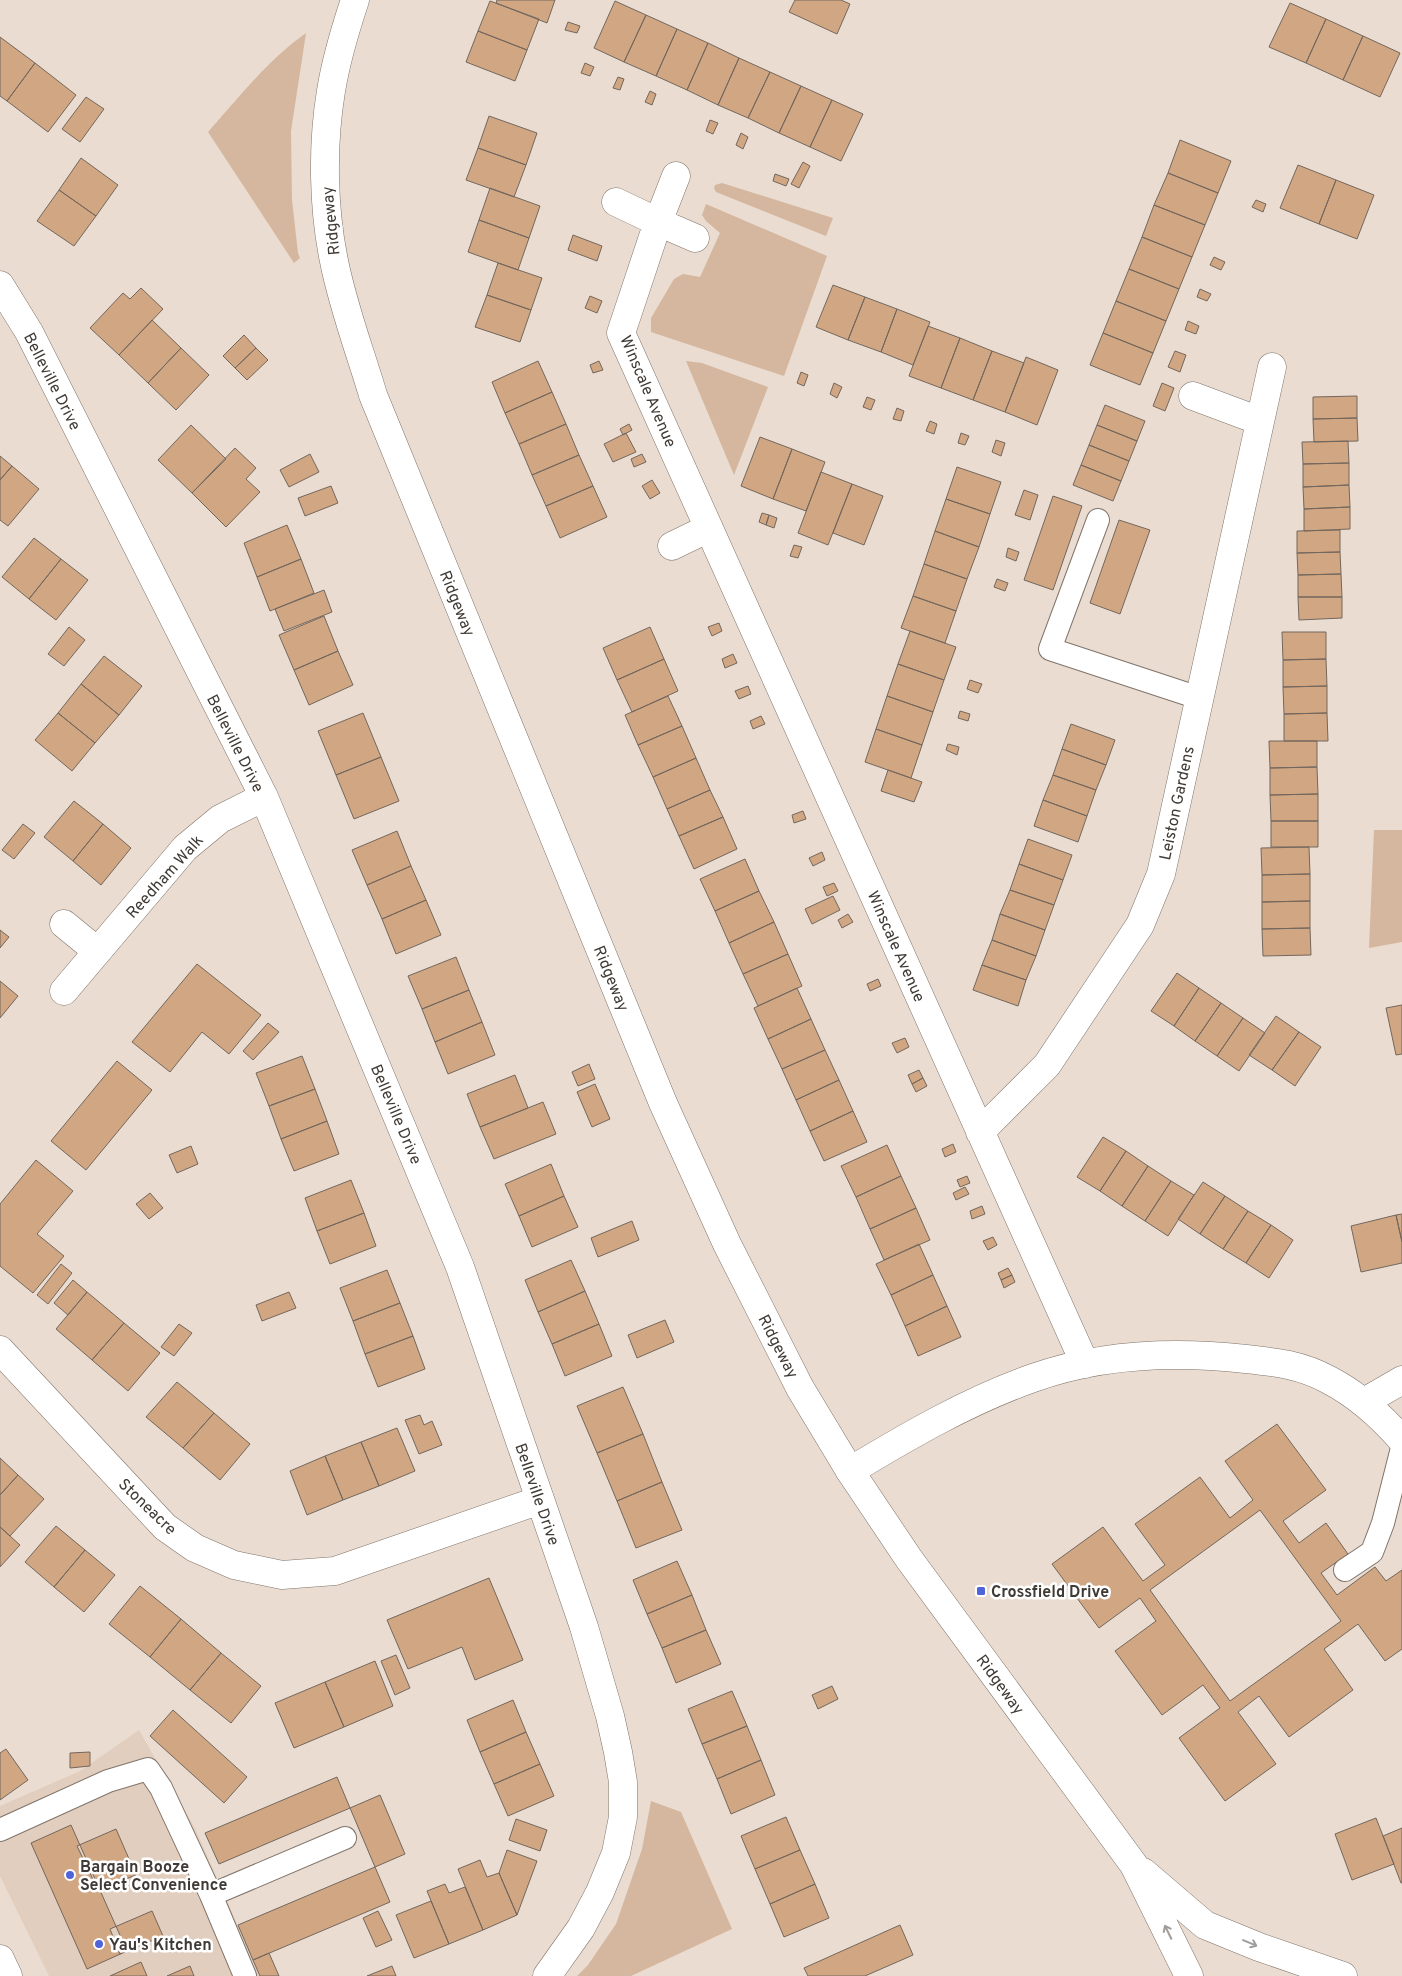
<svg xmlns="http://www.w3.org/2000/svg" width="1402" height="1976" viewBox="0 0 1402 1976" font-family="Overpass,sans-serif">
<style>
.built{fill:#e2cebe}
.green{fill:#d4b79e}
.building{fill:#d1a683;stroke:#73675d;fill-rule:evenodd}
.lines{fill:none;stroke-linecap:round;stroke-linejoin:round}
.service-casing{stroke:#80746a;stroke-width:24}
.minor-casing{stroke:#80746a;stroke-width:29}
.tertiary-casing{stroke:#80746a;stroke-width:29}
.service{stroke:#fff;stroke-width:22}
.minor{stroke:#fff;stroke-width:28}
.tertiary{stroke:#fff;stroke-width:28}
.oneway{stroke:#9f9c9a}
.poi-dot{fill:#4f64d9;stroke:#fff;stroke-width:2}
.labels{text-anchor:middle;stroke-width:5;stroke-linejoin:round;paint-order:stroke}
.street-label{font-size:16px;fill:#3f3a35;stroke:#fff}
.poi-label{font-size:16px;font-weight:bold;fill:#3f3a35;stroke:#fff;text-anchor:start}
</style>
<rect width="100%" height="100%" fill="#eadcd0"/>
<path class="built" d="M139 1730 195 1828 260 1976H49L0 1876V1806L80 1771Z"/>
<path class="green" d="M306 33 291 131 292 200 298 253 300 258 294 263 208 132C238 98 268 60 306 33Z
M722 183 833 218 826 236 716 192 714 188 715 185Z
M706 204 827 256 784 376 651 332V318L674 279 683 274 700 277 720 233 706 221 702 215Z
M686 361 702 363 768 387 734 475Z
M1374 830H1402V942L1369 948Z
M651 1801 681 1812 732 1929 631 1976H577L588 1965 616 1924 642 1849Z"/>
<path class="building" d="M497 0H555L547 23 496 3Z
M795 0H841L850 4 837 34 789 12Z
M490 1 539 19 527 50 478 31Z
M615 1 646 15 624 62 594 48Z
M1290 3 1326 19 1306 63 1269 47Z
M646 15 677 29 656 76 624 62Z
M1326 19 1363 36 1343 80 1306 63Z
M568 22 580 26 577 33 565 30Z
M677 29 708 43 687 90 656 76Z
M478 31 527 50 515 81 466 62Z
M1363 36 1400 53 1380 97 1343 80Z
M0 37 35 63 7 101 0 96Z
M708 43 739 58 718 105 687 90Z
M739 58 770 72 748 118 718 105Z
M35 63 76 95 48 132 7 101Z
M585 63 594 67 590 76 581 73Z
M770 72 801 86 779 133 748 118Z
M618 77 624 79 620 90 613 88Z
M801 86 832 100 810 147 779 133Z
M650 91 656 94 652 105 645 102Z
M86 97 104 109 80 142 62 129Z
M832 100 863 114 841 161 810 147Z
M489 116 537 133 526 165 478 148Z
M710 120 718 123 713 134 706 131Z
M741 133 748 137 743 149 736 145Z
M1180 140 1231 161 1218 193 1168 173Z
M478 148 526 165 514 197 466 180Z
M81 158 118 185 96 216 59 190Z
M803 162 810 166 799 188 791 184Z
M1298 165 1336 180 1319 224 1280 208Z
M1168 173 1218 193 1205 225 1154 205Z
M775 174 789 179 786 186 773 181Z
M1336 180 1374 195 1357 239 1319 224Z
M490 188 540 206 529 238 479 220Z
M59 190 96 216 74 246 37 221Z
M1256 200 1266 204 1263 212 1252 207Z
M1154 205 1205 225 1192 257 1142 237Z
M479 220 529 238 518 270 468 252Z
M573 235 602 246 597 261 568 250Z
M1142 237 1192 257 1179 289 1129 269Z
M1214 257 1225 262 1221 270 1210 265Z
M498 263 542 278 531 310 487 295Z
M1129 269 1179 289 1166 321 1116 301Z
M833 285 865 297 848 340 816 327Z
M141 288 163 309 119 355 90 328 123 293 130 299Z
M1200 289 1211 294 1207 301 1197 297Z
M487 295 531 310 520 342 475 327Z
M590 296 602 301 597 313 585 308Z
M865 297 897 309 881 352 848 340Z
M1116 301 1166 321 1153 353 1103 333Z
M897 309 930 322 913 365 881 352Z
M152 320 181 348 148 383 119 355Z
M1188 321 1199 326 1196 334 1185 330Z
M928 326 960 338 941 388 909 376Z
M1103 333 1153 353 1140 385 1090 365Z
M244 335 256 348 235 368 223 356Z
M960 338 992 351 973 400 941 388Z
M181 348 209 375 176 410 148 383Z
M256 348 268 360 247 380 235 368Z
M992 351 1024 363 1005 412 973 400Z
M1175 351 1186 355 1180 372 1168 367Z
M1026 357 1058 370 1037 425 1005 412Z
M538 361 552 392 505 413 492 382Z
M599 361 603 370 593 373 590 365Z
M801 372 808 375 804 386 797 383Z
M834 383 842 387 837 398 830 394Z
M1162 383 1174 388 1165 411 1153 406Z
M552 392 566 424 519 444 505 413Z
M1357 396V418L1313 419V397Z
M867 397 875 400 871 410 863 407Z
M1105 405 1145 421 1137 441 1097 425Z
M897 408 904 411 901 421 893 419Z
M1357 418 1358 441 1314 442 1313 419Z
M930 421 937 424 934 434 926 431Z
M566 424 579 455 532 475 519 444Z
M629 424 632 430 623 435 620 429Z
M191 425 226 459 192 493 158 460Z
M1097 425 1137 441 1129 461 1089 445Z
M626 433 636 452 613 462 604 444Z
M961 433 969 436 965 445 958 443Z
M760 437 792 449 773 499 741 486Z
M996 440 1005 443 1001 456 992 452Z
M1348 441 1349 463 1303 464 1302 442Z
M1089 445 1129 461 1121 481 1081 465Z
M235 448 256 468 246 479 260 492 226 527 192 493Z
M792 449 825 462 806 511 773 499Z
M310 454 319 472 289 487 280 470Z
M642 454 646 462 634 467 631 459Z
M579 455 593 486 546 506 532 475Z
M0 456 12 466 0 480Z
M1349 463V485L1303 487V464Z
M1081 465 1121 481 1113 501 1073 485Z
M12 466 39 489 8 526 0 520V480Z
M957 467 1001 482 990 514 946 499Z
M821 472 852 484 828 545 798 533Z
M652 480 660 493 650 499 642 486Z
M852 484 883 496 864 545 833 533Z
M1349 485 1350 507 1304 509 1303 487Z
M331 486 338 503 305 516 298 498Z
M593 486 607 517 560 538 546 506Z
M1024 490 1038 495 1030 520 1015 515Z
M1053 496 1082 506 1053 590 1024 580Z
M946 499 990 514 979 547 935 531Z
M1350 507V529L1304 531V509Z
M762 513 769 515 766 525 759 522Z
M769 515 777 518 774 528 766 525Z
M1119 520 1150 530 1120 614 1090 603Z
M287 525 301 559 257 577 244 543Z
M1340 530V552L1297 553V531Z
M935 531 979 547 967 579 924 564Z
M34 538 61 559 29 599 2 577Z
M794 545 802 547 798 558 790 556Z
M1008 548 1019 552 1016 561 1006 557Z
M1340 552 1341 574 1298 575 1297 553Z
M61 559 88 580 56 620 29 599Z
M301 559 314 593 270 611 257 577Z
M924 564 967 579 956 611 913 596Z
M1341 574 1342 597H1298V575Z
M997 579 1008 583 1005 591 994 587Z
M324 590 332 612 284 631 275 609Z
M913 596 956 611 945 643 901 628Z
M1298 597H1342V618L1299 620Z
M324 616 338 651 294 670 279 635Z
M719 623 722 631 712 636 708 627Z
M69 627 85 640 64 666 48 654Z
M650 627 664 659 617 680 603 648Z
M910 631 956 647 944 680 898 664Z
M1282 632H1326V659L1283 660Z
M338 651 353 685 309 705 294 670Z
M733 654 737 663 725 668 722 659Z
M104 656 142 686 119 715 81 684Z
M664 659 678 691 632 712 617 680Z
M1326 659 1327 686 1283 687V660Z
M898 664 944 680 933 712 887 696Z
M970 680 982 684 978 693 967 689Z
M81 684 119 715 95 743 58 713Z
M748 686 751 694 739 699 735 691Z
M1327 686V713L1284 714 1283 687Z
M668 696 682 726 638 745 625 715Z
M887 696 933 712 922 745 876 729Z
M960 711 970 714 968 721 958 718Z
M58 713 95 743 72 771 35 740Z
M363 713 381 757 336 775 318 731Z
M1327 713 1328 741H1284V714Z
M761 716 765 724 753 729 750 721Z
M1071 724 1115 740 1106 765 1062 749Z
M682 726 696 758 653 777 638 745Z
M876 729 922 745 911 778 865 762Z
M1269 741H1317V767L1270 768Z
M948 744 959 747 957 755 946 750Z
M1062 749 1106 765 1096 790 1053 775Z
M381 757 399 801 354 819 336 775Z
M696 758 710 790 667 809 653 777Z
M1317 767 1318 794 1270 795V768Z
M888 770 922 782 914 802 881 791Z
M1053 775 1096 790 1087 816 1043 800Z
M710 790 723 817 679 836 667 809Z
M1318 794V821H1271L1270 795Z
M1043 800 1087 816 1078 842 1034 826Z
M74 801 103 824 73 861 44 837Z
M803 811 806 819 794 823 792 815Z
M723 817 737 849 694 869 679 836Z
M1271 821H1318V847H1271Z
M23 824 35 833 14 859 2 850Z
M103 824 131 848 101 885 73 861Z
M397 831 411 866 367 885 352 850Z
M1028 839 1072 855 1063 880 1019 864Z
M1309 847 1310 874 1262 875 1261 848Z
M822 852 825 860 813 866 809 858Z
M745 859 759 891 715 911 700 879Z
M1019 864 1063 880 1054 905 1010 890Z
M411 866 426 900 382 919 367 885Z
M1310 874V901L1262 902V875Z
M834 883 838 891 827 896 823 887Z
M1010 890 1054 905 1045 930 1000 914Z
M759 891 774 922 729 943 715 911Z
M833 896 840 910 812 924 805 909Z
M426 900 441 935 396 954 382 919Z
M1310 901V928L1262 929V902Z
M848 914 853 922 842 928 838 920Z
M1000 914 1045 930 1036 956 992 940Z
M774 922 788 954 743 974 729 943Z
M1310 928 1311 955 1263 956 1262 929Z
M0 930 9 937 0 948Z
M992 940 1036 956 1026 980 982 965Z
M788 954 802 986 758 1006 743 974Z
M456 957 469 990 422 1009 408 976Z
M197 964 261 1015 229 1054 202 1032 170 1072 132 1042Z
M982 965 1026 980 1018 1006 973 990Z
M1177 973 1199 988 1174 1026 1151 1011Z
M878 979 881 986 870 991 867 984Z
M0 981 18 996 0 1018Z
M797 988 811 1019 768 1039 754 1008Z
M1199 988 1221 1003 1195 1041 1174 1026Z
M469 990 482 1022 435 1042 422 1009Z
M1221 1003 1243 1018 1217 1056 1195 1041Z
M1402 1005V1054L1396 1055 1386 1008Z
M1276 1016 1299 1032 1272 1070 1249 1055Z
M1243 1018 1265 1033 1239 1071 1217 1056Z
M811 1019 825 1050 782 1069 768 1039Z
M482 1022 495 1055 448 1074 435 1042Z
M268 1023 279 1032 253 1060 243 1051Z
M1299 1032 1321 1047 1295 1086 1272 1070Z
M905 1038 909 1047 897 1053 892 1043Z
M825 1050 839 1080 796 1100 782 1069Z
M302 1056 315 1089 269 1106 256 1073Z
M117 1061 152 1090 86 1170 51 1141Z
M589 1064 595 1079 578 1086 572 1072Z
M919 1070 923 1078 912 1084 908 1075Z
M515 1075 528 1108 480 1127 467 1094Z
M923 1078 927 1086 916 1092 912 1084Z
M839 1080 853 1111 810 1131 796 1100Z
M595 1084 610 1119 592 1127 577 1092Z
M315 1089 327 1121 281 1139 269 1106Z
M543 1102 556 1134 494 1159 480 1127Z
M853 1111 867 1142 824 1161 810 1131Z
M327 1121 339 1154 294 1171 281 1139Z
M1103 1137 1126 1151 1100 1191 1077 1177Z
M953 1144 956 1152 945 1157 942 1149Z
M887 1145 901 1176 856 1197 841 1166Z
M191 1146 198 1164 177 1173 169 1155Z
M1126 1151 1148 1166 1122 1206 1100 1191Z
M36 1160 73 1191 37 1234 64 1256 33 1293 0 1266V1204Z
M551 1164 564 1196 519 1216 505 1184Z
M1148 1166 1171 1181 1145 1221 1122 1206Z
M901 1176 916 1208 870 1229 856 1197Z
M967 1176 970 1183 960 1187 957 1180Z
M351 1180 364 1213 317 1231 305 1198Z
M1171 1181 1194 1195 1168 1236 1145 1221Z
M1203 1182 1225 1196 1200 1234 1178 1219Z
M965 1187 969 1194 956 1200 953 1193Z
M150 1193 163 1208 149 1219 136 1204Z
M564 1196 578 1227 532 1247 519 1216Z
M1225 1196 1248 1211 1223 1249 1200 1234Z
M982 1206 985 1214 972 1219 970 1211Z
M916 1208 930 1240 884 1260 870 1229Z
M1248 1211 1271 1225 1246 1263 1223 1249Z
M364 1213 376 1246 330 1264 317 1231Z
M1402 1214V1242L1396 1215Z
M1396 1215 1402 1242V1263L1361 1272 1351 1226Z
M632 1221 639 1240 598 1257 591 1238Z
M1271 1225 1293 1240 1269 1278 1246 1263Z
M993 1237 997 1245 988 1250 983 1241Z
M919 1244 933 1275 891 1295 876 1264Z
M571 1260 585 1291 538 1312 525 1280Z
M61 1264 72 1273 48 1304 37 1295Z
M1008 1268 1012 1275 1001 1280 998 1273Z
M387 1270 400 1303 353 1321 340 1288Z
M933 1275 947 1306 905 1326 891 1295Z
M1012 1275 1015 1282 1004 1288 1001 1280Z
M73 1280 87 1292 68 1315 54 1303Z
M585 1291 599 1324 552 1344 538 1312Z
M87 1292 124 1323 92 1360 56 1329Z
M289 1292 296 1308 262 1321 256 1305Z
M400 1303 413 1336 365 1354 353 1321Z
M947 1306 961 1337 918 1356 905 1326Z
M665 1320 674 1342 637 1358 628 1335Z
M124 1323 160 1353 128 1391 92 1360Z
M179 1324 192 1333 174 1356 161 1347Z
M599 1324 612 1356 565 1376 552 1344Z
M413 1336 425 1369 378 1387 365 1354Z
M177 1382 214 1413 183 1448 146 1417Z
M623 1387 643 1434 597 1453 577 1406Z
M214 1413 250 1444 220 1480 183 1448Z
M420 1415 424 1425 432 1421 442 1445 419 1454 405 1420Z
M1277 1424 1326 1490 1283 1521 1299 1543 1326 1523 1348 1554 1321 1573 1337 1595 1375 1567 1386 1581 1402 1570V1649L1385 1661 1358 1624 1324 1649 1353 1690 1289 1737 1259 1696 1238 1712 1276 1764 1225 1801 1179 1738 1220 1708 1203 1685 1162 1715 1115 1651 1156 1621 1140 1598 1099 1628 1052 1564 1103 1527 1143 1581 1165 1565 1135 1524 1200 1477 1230 1518 1253 1500 1225 1461ZM1260 1510 1341 1621 1230 1701 1150 1590Z
M397 1428 415 1471 379 1486 361 1442Z
M643 1434 662 1482 617 1501 597 1453Z
M361 1442 379 1486 343 1500 325 1456Z
M325 1456 343 1500 307 1515 290 1471Z
M0 1458 18 1475 0 1495Z
M18 1475 44 1499 10 1536 0 1527V1495Z
M662 1482 682 1530 636 1548 617 1501Z
M56 1526 85 1550 54 1587 25 1562Z
M0 1527 20 1545 0 1567Z
M85 1550 115 1575 84 1612 54 1587Z
M677 1561 692 1595 647 1614 633 1580Z
M489 1578 523 1660 475 1680 462 1647 408 1669 387 1620Z
M140 1586 181 1619 150 1657 109 1624Z
M692 1595 706 1630 662 1648 647 1614Z
M181 1619 221 1653 190 1690 150 1657Z
M706 1630 721 1664 676 1683 662 1648Z
M221 1653 261 1686 231 1723 190 1690Z
M396 1655 410 1688 395 1695 381 1661Z
M375 1661 393 1706 344 1727 325 1682Z
M325 1682 344 1727 294 1748 275 1703Z
M832 1686 838 1699 818 1709 812 1695Z
M732 1691 747 1726 702 1744 688 1709Z
M513 1700 526 1732 480 1752 467 1720Z
M173 1710 247 1777 224 1803 150 1736Z
M747 1726 761 1760 717 1779 702 1744Z
M526 1732 540 1764 494 1784 480 1752Z
M6 1749 28 1780 0 1800V1753Z
M90 1752V1766L70 1768V1753Z
M761 1760 775 1795 731 1814 717 1779Z
M540 1764 554 1796 508 1816 494 1784Z
M337 1777 350 1808 219 1864 205 1833Z
M380 1795 405 1854 375 1867 350 1808Z
M786 1817 800 1850 755 1869 741 1836Z
M1376 1818 1394 1864 1352 1880 1335 1834Z
M516 1819 547 1830 540 1851 509 1840Z
M71 1825 127 1951 87 1969 31 1843Z
M1402 1828V1883H1401L1383 1836Z
M116 1829 136 1875 98 1890 77 1846Z
M507 1850 537 1861 517 1915 499 1873Z
M800 1850 815 1884 770 1904 755 1869Z
M480 1860 487 1877 499 1873 517 1915 483 1930 458 1869Z
M375 1867 390 1902 253 1960 238 1925Z
M445 1884 449 1893 465 1887 483 1930 449 1944 427 1891Z
M815 1884 829 1918 784 1937 770 1904Z
M431 1901 449 1944 414 1958 396 1915Z
M152 1911 163 1936 120 1954 110 1929Z
M378 1911 392 1940 376 1947 363 1918Z
M900 1925 913 1955 865 1976H808L804 1968Z
M269 1953 279 1976H260L253 1960Z
M141 1962 147 1976H110Z
M190 1966 194 1976H167Z
M392 1966 396 1976H367Z"/>
<g class="lines">
<g class="service-casing">
<path id="service" d="M1098 520 1050 649 1199 698
M1345 1570 1372 1552 1383 1523 1402 1448
M0 1830 108 1781 148 1769 161 1788 211 1895 245 1976
M211 1895 345 1838"/>
</g>
<g class="minor-casing">
<path id="minor" d="M676 176 658 222 621 333 1085 1364
M616 202 658 222 695 238
M0 285 29 332 264 797 460 1267 584 1627 610 1716 618 1752 623 1782V1817L616 1853 600 1892 581 1928 547 1976
M1193 396 1260 421
M672 546 709 528
M64 924 97 951
M64 991 185 848 220 819 264 797
M980 1132 1047 1065 1140 925 1161 874 1272 367
M0 1350 165 1527 195 1548 234 1565 282 1575 335 1571 540 1500
M1364 1402 1402 1380
M850 1471C908 1436 968 1401 1033 1378 1100 1354 1175 1351 1246 1359 1276 1362 1302 1365 1329 1380 1358 1395 1381 1416 1402 1440"/>
</g>
<g class="tertiary-casing">
<path id="tertiary" d="M355 0C345 30 336 60 331 91 322 145 323 208 334 261 343 307 360 351 373 395L663 1103 727 1244 800 1388 850 1471 909 1559 1134 1865 1189 1976
M1143 1872 1205 1925 1259 1947 1343 1976
M0 1959 8 1976"/>
</g>
<use href="#service" class="service"/>
<use href="#minor" class="minor"/>
<use href="#tertiary" class="tertiary"/>
</g>
<defs><path id="oneway-shaft" d="M-6 0H5M1.5-3L5.5 0L1.5 3" fill="none" stroke-width="1.6" stroke-linecap="round" stroke-linejoin="round" transform="scale(1.25)"/></defs>
<g class="oneway">
<use href="#oneway-shaft" transform="translate(1168 1932) rotate(-116)"/>
<use href="#oneway-shaft" transform="translate(1250 1943) rotate(23)"/>
</g>
<g class="poi-dot">
<rect x="976" y="1586" width="10" height="10" rx="2.5"/>
<circle cx="70" cy="1875" r="5"/>
<circle cx="99" cy="1944" r="5"/>
</g>
<g class="labels">
<g class="street-label">
<text transform="translate(330 221) rotate(-96)" y="6">Ridgeway</text>
<text transform="translate(53 381) rotate(63)" y="6">Belleville Drive</text>
<text transform="translate(649 391) rotate(67)" y="6">Winscale Avenue</text>
<text transform="translate(458 603) rotate(68)" y="6">Ridgeway</text>
<text transform="translate(236 743) rotate(63)" y="6">Belleville Drive</text>
<text transform="translate(1176 803) rotate(-78)" y="6">Leiston Gardens</text>
<text transform="translate(164 876) rotate(-48)" y="6">Reedham Walk</text>
<text transform="translate(897 946) rotate(66)" y="6">Winscale Avenue</text>
<text transform="translate(612 978) rotate(68)" y="6">Ridgeway</text>
<text transform="translate(397 1114) rotate(67)" y="6">Belleville Drive</text>
<text transform="translate(779 1346) rotate(63)" y="6">Ridgeway</text>
<text transform="translate(538 1494) rotate(71)" y="6">Belleville Drive</text>
<text transform="translate(148 1506) rotate(44)" y="6">Stoneacre</text>
<text transform="translate(1001 1684) rotate(54)" y="6">Ridgeway</text>
</g>
<g class="poi-label">
<text x="991" y="1597">Crossfield Drive</text>
<text x="80" y="1872">Bargain Booze<tspan x="80" dy="18">Select Convenience</tspan></text>
<text x="109" y="1950">Yau's Kitchen</text>
</g>
</g>
</svg>
